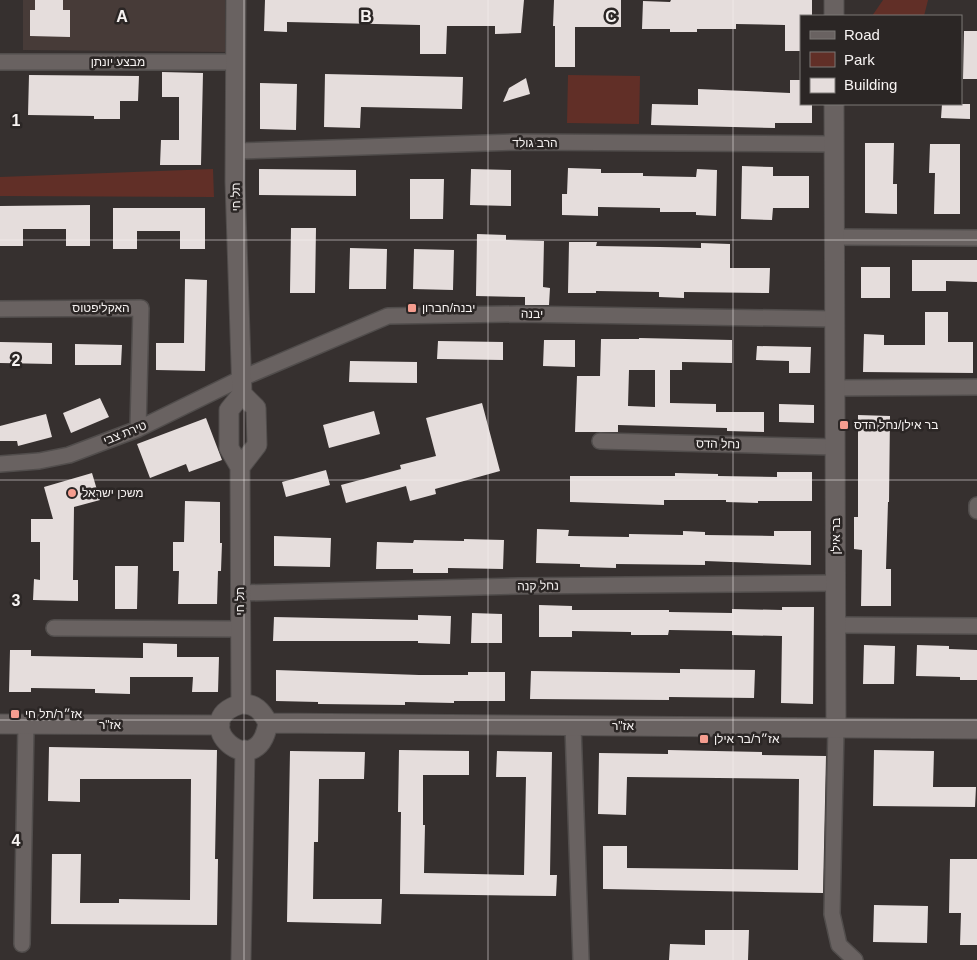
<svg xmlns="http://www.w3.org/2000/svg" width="977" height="960" viewBox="0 0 977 960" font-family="Arial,Heebo,sans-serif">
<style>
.built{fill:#473b38}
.green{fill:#612f27}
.building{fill:#e5dddc;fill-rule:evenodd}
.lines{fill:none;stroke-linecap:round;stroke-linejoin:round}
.minor-casing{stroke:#514d4c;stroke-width:18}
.tertiary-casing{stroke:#514d4c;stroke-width:21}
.minor{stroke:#696261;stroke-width:15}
.tertiary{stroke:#696261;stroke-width:19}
.grid{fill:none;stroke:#f7f3f2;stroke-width:1;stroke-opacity:0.55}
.poi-dot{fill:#f59d8f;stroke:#2b2625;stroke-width:2}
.labels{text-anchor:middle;stroke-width:5;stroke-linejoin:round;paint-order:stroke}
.street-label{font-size:12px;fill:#f7f3f2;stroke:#2b2625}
.poi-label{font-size:12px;fill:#f7f3f2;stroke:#2b2625;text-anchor:start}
.grid-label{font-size:16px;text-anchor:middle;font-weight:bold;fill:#f7f3f2;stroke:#2b2625;stroke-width:5;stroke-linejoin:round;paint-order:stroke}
</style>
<rect width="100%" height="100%" fill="#36302f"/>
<path class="built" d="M23 0H225V52L23 50Z"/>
<path class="green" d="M883 0H928L924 16H872Z
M568 75 640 76 639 124 567 123Z
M213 169 214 197 0 196V177Z"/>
<path class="building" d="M35 0H63V10H70V37L30 36V10H35Z
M265 0H524L521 33 495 34V26H447L446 54H420V25L287 22V32L264 31Z
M554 0H621V27H575V67H555V26H553Z
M671 0H812V16H801V51H785V25L736 24V29H697V32H670V29H642L643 1 670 2Z
M964 31H977V79H963Z
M162 72 203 73 201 165H160L161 140H179V97H162Z
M325 74 463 77 462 109 361 107 360 128 324 127Z
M29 75 139 76 138 101H120V119H94V116L28 115Z
M526 78 530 94 503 102 509 88Z
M790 80H801V104H812V123H775V128L651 125 652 104 698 105V89L790 93Z
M260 83 297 84 296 130 260 129Z
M942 104H970V119L941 118Z
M865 143H894L893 184H897V214L865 213Z
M930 144H960V214H934L935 173H929Z
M742 166 773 167V176H809V208H773L772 220 741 219Z
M568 168 601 169V173H643V176L696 177 697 169 717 170 716 216 696 215V212H660V208L598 207V216L562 215V194H567Z
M259 169 356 170V196L259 195Z
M471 169 511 170V206L470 205Z
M410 179H444L443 219H410Z
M90 205V246H66V229H23V246H0V206Z
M113 208H205V249H180V231H137V249H113Z
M291 228H316L315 293H290Z
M477 234 506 235V240L544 241 543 287 550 288 549 305H525V297L476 296Z
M569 242H597L596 246 660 247 701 248V243L730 244V268H770L769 293 684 292V298L659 297V292L596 291V293H568Z
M350 248 387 249 386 289H349Z
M414 249 454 250 453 290 413 289Z
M912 260H977V282L946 281V291H912Z
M861 267H890V298H861Z
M185 279 207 280 205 371 156 370V343H184Z
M925 312H948V342H973V373L863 372 864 334 884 335V345H925Z
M639 338 732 340V363L682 362V370H670V403L716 404V412H764V432L727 431V428L618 425V432H575L577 376H600L601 339H639ZM629 370H655V407L628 406Z
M544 340H575V367L543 366Z
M438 341 503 342V360L437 359Z
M0 342 52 343V364L0 363Z
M75 344 122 345 121 365H75Z
M757 346 811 347 810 373H789V361L756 360Z
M350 361 417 362V383L349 382Z
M100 398 109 417 71 433 63 413Z
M482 403 500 471 435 489 436 494 410 501 406 486 346 503 341 485 401 469 400 465 436 456 426 418Z
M779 404 814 405V423L779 422Z
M374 411 380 434 329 448 323 425Z
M46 414 52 437 18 446 17 441H0V426Z
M858 415 890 416 889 502H888L886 569H891V606H861L862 550 854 549V517H858Z
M206 418 222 460 189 472 186 464 150 478 137 444Z
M326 470 330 485 286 497 282 482Z
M777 472H812V501H758V503L726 502V500H664V505L570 502V476H675V473L718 474V476L777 477Z
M92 473 100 500 74 507 73 580H78V601L33 600 34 579 40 580V542H31V519H53L44 487Z
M185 501 220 502V543H222L221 571H218L217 604H178L179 571H173V542H184Z
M537 529 569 530 568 536 629 537V534L683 535V531L705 532V535L774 536V531H811V565L705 561V565L616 564V568L580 567V564L536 563Z
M274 536 331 538 330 567 274 566Z
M464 539 504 540 503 569 448 568V573H413V569H376L377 542 413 543 414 540 464 541Z
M115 566H138L137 609H115Z
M539 605 572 606V610H669V612L732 613V609L782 610V607H814L813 704 781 703 782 636 732 635V631L669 630 668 635H631V632L572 631V637H539Z
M472 613 502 614V643H471Z
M418 615 451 616 450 644 418 643V641H273L274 617 418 620Z
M143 643 177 644V657H219L218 692H192L193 677H130V694L95 693V689L31 688V692H9L10 650H31V656L143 658Z
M864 645 895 646 894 684H863Z
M917 645 949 646V649L977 650V680H960V677L916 676Z
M680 669 755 670 754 698 669 697V700L530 699 531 671 680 673Z
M276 670 419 675H468V672H505V701H454V703L405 702V705L318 704V702L276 701Z
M49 747 217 750 215 859H218L217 925 51 924 52 854H81L80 903H119V899L190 900 191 779H80V802L48 801Z
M399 750 469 751V775H423V825H425L424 873 524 875 526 777H496L497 751 552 752 550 875H557L556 896 400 894 401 812H398Z
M668 750 762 752V755L826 756 823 893 603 889V846H627V868L798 870 799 779 627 777 626 815 598 814 599 753 668 754Z
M874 750 934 751 933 787H976L975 807 873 806Z
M290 751 365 752 364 779H319L318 842H314L313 899H382L381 924 287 922Z
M950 859H977V945H960L961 913H949Z
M874 905 928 906 927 943 873 942Z
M705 930H749L748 960H669L670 944 705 945Z"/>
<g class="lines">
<g class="minor-casing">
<path id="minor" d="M0 62H237
M237 151 516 142 834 144
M835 237 977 238
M0 309 141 308 138 429
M836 388 977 387
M600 441 835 447
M0 464 39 461 69 455 138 429 242 378 388 316 517 314 835 319
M977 505V511
M240 593 519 586 836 583
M836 625 977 626
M54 628 240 629
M573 726 581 960
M836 728 832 914 839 945 855 960
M22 944 26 724"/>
</g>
<g class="tertiary-casing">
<path id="tertiary" d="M236 0 235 182 242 394 229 410V448L240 467 241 704
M834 0V16
M834 104 836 728
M240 467 257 445 256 408 242 394
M241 704C255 703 262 711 268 723 257 788 184 720 241 704Z
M268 723 977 729
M0 724 220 725
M241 960 245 750"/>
</g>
<use href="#minor" class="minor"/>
<use href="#tertiary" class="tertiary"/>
</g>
<path class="grid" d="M244 0V960M488 0V960M733 0V960M0 240H977M0 480H977M0 720H977"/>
<g class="poi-dot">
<rect x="407" y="303" width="10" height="10" rx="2.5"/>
<rect x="839" y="420" width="10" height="10" rx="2.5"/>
<circle cx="72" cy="493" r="5"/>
<rect x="10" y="709" width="10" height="10" rx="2.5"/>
<rect x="699" y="734" width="10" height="10" rx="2.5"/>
</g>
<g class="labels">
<g class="street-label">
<text x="118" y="66">מבצע יונתן</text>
<text x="535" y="147">הרב גולד</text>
<text transform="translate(236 197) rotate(-91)" y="4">תל חי</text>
<text x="101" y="312">האקליפטוס</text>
<text transform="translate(532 314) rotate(1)" y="4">יבנה</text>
<text transform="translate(125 433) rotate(-22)" y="4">טירת צבי</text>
<text transform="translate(718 444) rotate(1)" y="4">נחל הדס</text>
<text transform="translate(836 536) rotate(-90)" y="4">בר אילן</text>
<text transform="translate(538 586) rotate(-1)" y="4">נחל קנה</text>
<text transform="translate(240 601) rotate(-90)" y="4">תל חי</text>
<text x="110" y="729">אז"ר</text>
<text x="623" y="730">אז"ר</text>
</g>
<g class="poi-label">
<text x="422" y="312">יבנה/חברון</text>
<text x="854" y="429">בר אילן/נחל הדס</text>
<text x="82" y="497">משכן ישראל</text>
<text x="25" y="718">אז״ר/תל חי</text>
<text x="714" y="743">אז״ר/בר אילן</text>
</g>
</g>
<g class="grid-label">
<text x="122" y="22">A</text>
<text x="366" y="22">B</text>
<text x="611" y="22">C</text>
<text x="16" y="126">1</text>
<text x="16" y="366">2</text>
<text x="16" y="606">3</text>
<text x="16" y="846">4</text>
</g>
<rect x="800" y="15" width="162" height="90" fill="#2b2625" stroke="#7d7877"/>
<rect x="810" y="31" width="25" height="8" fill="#696261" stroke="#7d7877"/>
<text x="844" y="40" font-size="15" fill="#f7f3f2">Road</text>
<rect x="810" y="52" width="25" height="15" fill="#612f27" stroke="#7d7877"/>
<text x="844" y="65" font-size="15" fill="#f7f3f2">Park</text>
<rect x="810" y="78" width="25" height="15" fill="#e5dddc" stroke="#7d7877"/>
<text x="844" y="90" font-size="15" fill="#f7f3f2">Building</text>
</svg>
